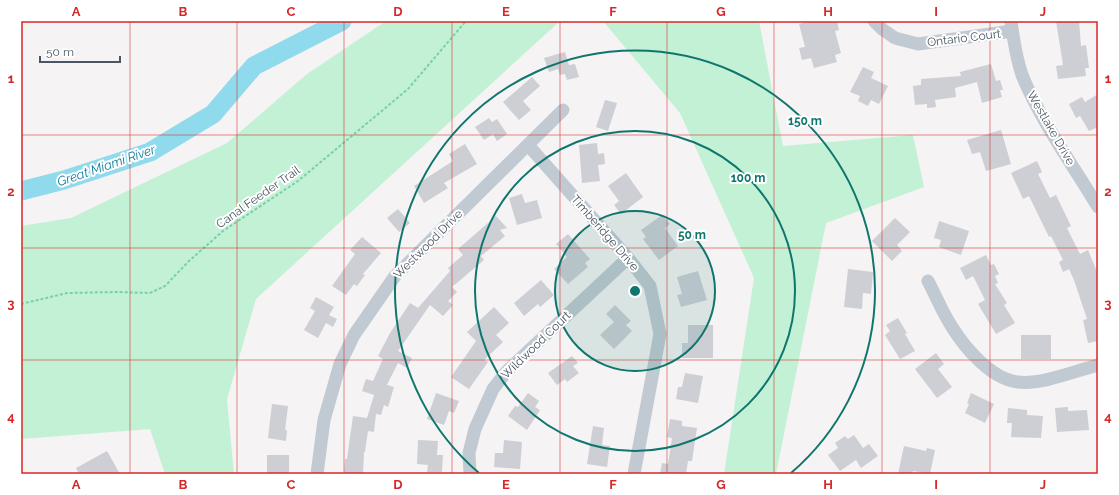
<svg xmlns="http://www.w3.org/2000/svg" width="1119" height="495" viewBox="0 0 1119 495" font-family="Raleway,sans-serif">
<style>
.green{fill:#c3f1d5}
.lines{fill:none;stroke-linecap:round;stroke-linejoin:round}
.river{stroke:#90daee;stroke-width:19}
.building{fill:#cdcfd5}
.path{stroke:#7ad0a6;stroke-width:2;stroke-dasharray:3 2;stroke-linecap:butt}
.minor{stroke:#c1cad2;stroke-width:13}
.grid{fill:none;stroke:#d62828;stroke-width:1;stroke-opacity:0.55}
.ring{fill:none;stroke:#0f766e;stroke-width:2}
.labels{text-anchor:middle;stroke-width:4;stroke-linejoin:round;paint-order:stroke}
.street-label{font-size:12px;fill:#4a5661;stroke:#fff}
.water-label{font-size:13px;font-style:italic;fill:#0c7c9b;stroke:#fff}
.centre{fill:#0f766e;stroke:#fff;stroke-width:2}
.ring-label{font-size:12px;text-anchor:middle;font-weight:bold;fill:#0f766e;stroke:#fff;stroke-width:4;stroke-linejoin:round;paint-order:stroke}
.neatline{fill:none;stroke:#d62828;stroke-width:1.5}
.grid-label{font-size:13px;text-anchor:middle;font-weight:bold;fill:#d62828}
</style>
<rect width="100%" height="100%" fill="#f5f3f3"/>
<path class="green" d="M386 21H560L256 299 227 399 234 474H165L150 429 21 439V226L71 218 227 143 307 74Z
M603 21H759L783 146 913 135 924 187 826 223 776 474H724L754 278 680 113Z"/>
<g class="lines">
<path class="river" d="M21 191 64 180 150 152 213 114 254 66 342 21"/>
</g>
<path class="building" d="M811 21H837L839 30 835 31 841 53 835 55 837 62 814 68 811 58 802 60 799 48 805 47 799 24Z
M1056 21H1079L1081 46 1086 45 1089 68H1085L1086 76 1058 79 1056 66 1063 65Z
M565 52 569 65 575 64 579 77 567 80 565 74 560 75 558 69 549 72 544 58Z
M991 64 996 81 1000 80 1003 90H1000L1002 97 982 103 977 82 955 88 956 97 935 100 936 107 927 108V104L915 105 913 86 921 85V79L961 76 960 72Z
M863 67 874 72 871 78 888 86 879 104 871 100 868 106 858 101 860 96 850 92Z
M532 77 540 86 523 101 531 110 519 120 503 102Z
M1098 94V127L1089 131 1080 116 1076 118 1069 104 1082 97 1085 102Z
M605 100 617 103 608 131 596 127Z
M489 118 492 122 497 119 507 134 497 141 493 134 484 140 475 127Z
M1001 130 1011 164 986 171 980 152 972 154 967 140Z
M597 143 598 154 604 153 605 164 598 165 600 181 582 183 579 145Z
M465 144 477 164 444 183 448 188 424 203 414 186 453 161 449 154Z
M1037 161 1042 172 1038 174 1050 198 1056 195 1071 226 1067 228 1080 254 1088 250 1098 274V341L1088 343 1083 320 1087 319 1074 280 1069 269 1063 272 1059 262 1063 260 1051 236 1049 237 1029 196 1023 199 1011 173Z
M626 173 643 197 621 214 614 205 619 201 608 186Z
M522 194 525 203 537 200 542 218 517 225 509 198Z
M398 209 410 223 399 232 387 218Z
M662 215 670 224 665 228 678 246 659 260 643 239 646 237 641 230Z
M496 216 507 228 500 230 505 236 481 256 484 260 452 287 457 292 448 301 453 305 443 316 430 305 398 351 412 358 407 368 398 363 387 385 394 387 388 407 384 405 381 415 376 414 374 432 368 431 365 452H364L363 474H344L345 459H347L353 416 367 418 374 395 362 391 366 379 373 381 383 359 378 356 390 333 410 303 418 308 450 271 448 268 463 255 458 249Z
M895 218 910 232 897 245 902 251 892 261 872 241Z
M939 221 969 231 961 255 939 247 941 240 934 238Z
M568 234 590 259 585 263 588 267 568 284 554 269 567 257 556 244Z
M362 237 381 253 363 274 365 275 357 286 354 284 346 295 332 286 355 254 350 250Z
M986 255 991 265 994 264 999 274 995 276 998 283 995 284 1007 303 1004 305 1015 323 996 334 978 304 985 300 973 276 966 280 960 268Z
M848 269 873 272 871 294 863 293 862 309 844 307Z
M698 271 707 300 681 307 677 295 682 294 677 277Z
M541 280 554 295 540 307 538 304 524 316 514 303Z
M316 297 334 307 329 315 337 319 333 327 326 323 318 338 304 330 315 311 310 308Z
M615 305 631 321 626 325 632 331 614 349 600 335 614 322 606 314Z
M494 307 509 323 496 335 503 342 484 360 488 362 469 389 451 377 476 341 467 332Z
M898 318 907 333 905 334 915 351 900 359 885 335 890 331 886 325Z
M688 325H713V358H682V343H688Z
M1021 335H1051V359H1021Z
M936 353 944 364 938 369 952 387 937 398 915 369Z
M572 356 578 363 573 366 579 373 567 382 565 379 557 385 548 373Z
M685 373 703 376 698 403 676 399 678 387H682Z
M436 393 459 401 454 413 449 411 444 425 427 419Z
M528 393 539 401 535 407 540 410 527 430 508 416 515 406 518 407Z
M971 393 994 404 985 423 965 413 969 404 967 403Z
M272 404 288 406 285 430H287L286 441 268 438Z
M1068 407V411L1087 410 1089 430 1057 432 1055 408Z
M1008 408 1027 410V415L1043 416 1041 438 1011 437 1012 423H1007Z
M670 419 682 421V426L697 428 692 461H688L686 474H660L662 463 668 464 672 438 667 437Z
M593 426 604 428 602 445 610 446 607 467 587 464Z
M854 435 863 448 869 444 878 456 861 468 856 460 840 471 828 455 838 448 835 443 845 436 848 439Z
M418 440 438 441 437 455H443L442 472H427L428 465 417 464Z
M504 440 522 442 520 469 494 467 495 453H503Z
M904 446 926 451 927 448 935 450 930 474 913 471 912 474H898Z
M107 451 120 474H79L76 468Z
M267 455H289V474H267Z"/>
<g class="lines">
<path class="path" d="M21 304 67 293 116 292 150 293 165 286 189 261 223 231 298 181 408 89 466 21"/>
<path class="minor" d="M874 21 882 29 895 38 918 44 1012 31
M1011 21C1013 36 1017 60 1022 75 1040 120 1073 165 1098 207
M528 145 628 258 650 286 660 334 634 474
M928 281C936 296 942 312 952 327 965 348 991 379 1018 382 1041 385 1075 371 1098 365
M317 474 324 420 340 364 354 335 395 276 563 110
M470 474 469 453 475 429 493 389 507 371 628 258"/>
</g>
<path class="grid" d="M130 21V474M237 21V474M344 21V474M452 21V474M560 21V474M667 21V474M774 21V474M882 21V474M990 21V474M21 135H1098M21 248H1098M21 360H1098"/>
<circle cx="635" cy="291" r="80" fill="#0f766e" fill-opacity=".12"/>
<g class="ring">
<circle cx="635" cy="291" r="80"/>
<circle cx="635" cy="291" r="160"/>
<path d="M479 473A240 240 0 1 1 791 473"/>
</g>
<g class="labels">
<g class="street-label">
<text transform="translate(964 38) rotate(-7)" y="4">Ontario Court</text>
<text transform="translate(1051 128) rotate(60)" y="4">Westlake Drive</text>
<text transform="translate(258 197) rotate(-35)" y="4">Canal Feeder Trail</text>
<text transform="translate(605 233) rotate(49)" y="4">Timberidge Drive</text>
<text transform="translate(428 244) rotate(-45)" y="4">Westwood Drive</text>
<text transform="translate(536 345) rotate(-44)" y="4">Wildwood Court</text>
</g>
<g class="water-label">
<text transform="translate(106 165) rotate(-19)" y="5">Great Miami River</text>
</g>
</g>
<circle cx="635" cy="291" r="6" class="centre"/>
<g class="ring-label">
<text x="805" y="125">150 m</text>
<text x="748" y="182">100 m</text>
<text x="692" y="239">50 m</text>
</g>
<rect width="1119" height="495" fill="none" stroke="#ffffff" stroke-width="44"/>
<path d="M40 56v6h80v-6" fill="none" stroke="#4a5661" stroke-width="2"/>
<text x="46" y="56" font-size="12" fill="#4a5661" stroke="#ffffff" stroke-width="3" paint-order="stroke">50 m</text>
<rect x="22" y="22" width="1075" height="451" class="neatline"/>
<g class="grid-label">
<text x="76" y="16">A</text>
<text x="183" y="16">B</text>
<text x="291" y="16">C</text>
<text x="398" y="16">D</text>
<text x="506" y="16">E</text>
<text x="613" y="16">F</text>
<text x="721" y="16">G</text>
<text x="828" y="16">H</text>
<text x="936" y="16">I</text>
<text x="1043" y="16">J</text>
<text x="11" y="83">1</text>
<text x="1108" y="83">1</text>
<text x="11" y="196">2</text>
<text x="1108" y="196">2</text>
<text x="11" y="308">3</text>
<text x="1108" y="308">3</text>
<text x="11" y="421">4</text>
<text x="1108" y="421">4</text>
<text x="76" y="489">A</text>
<text x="183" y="489">B</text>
<text x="291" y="489">C</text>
<text x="398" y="489">D</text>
<text x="506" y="489">E</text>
<text x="613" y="489">F</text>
<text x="721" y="489">G</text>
<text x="828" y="489">H</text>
<text x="936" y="489">I</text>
<text x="1043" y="489">J</text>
</g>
</svg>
